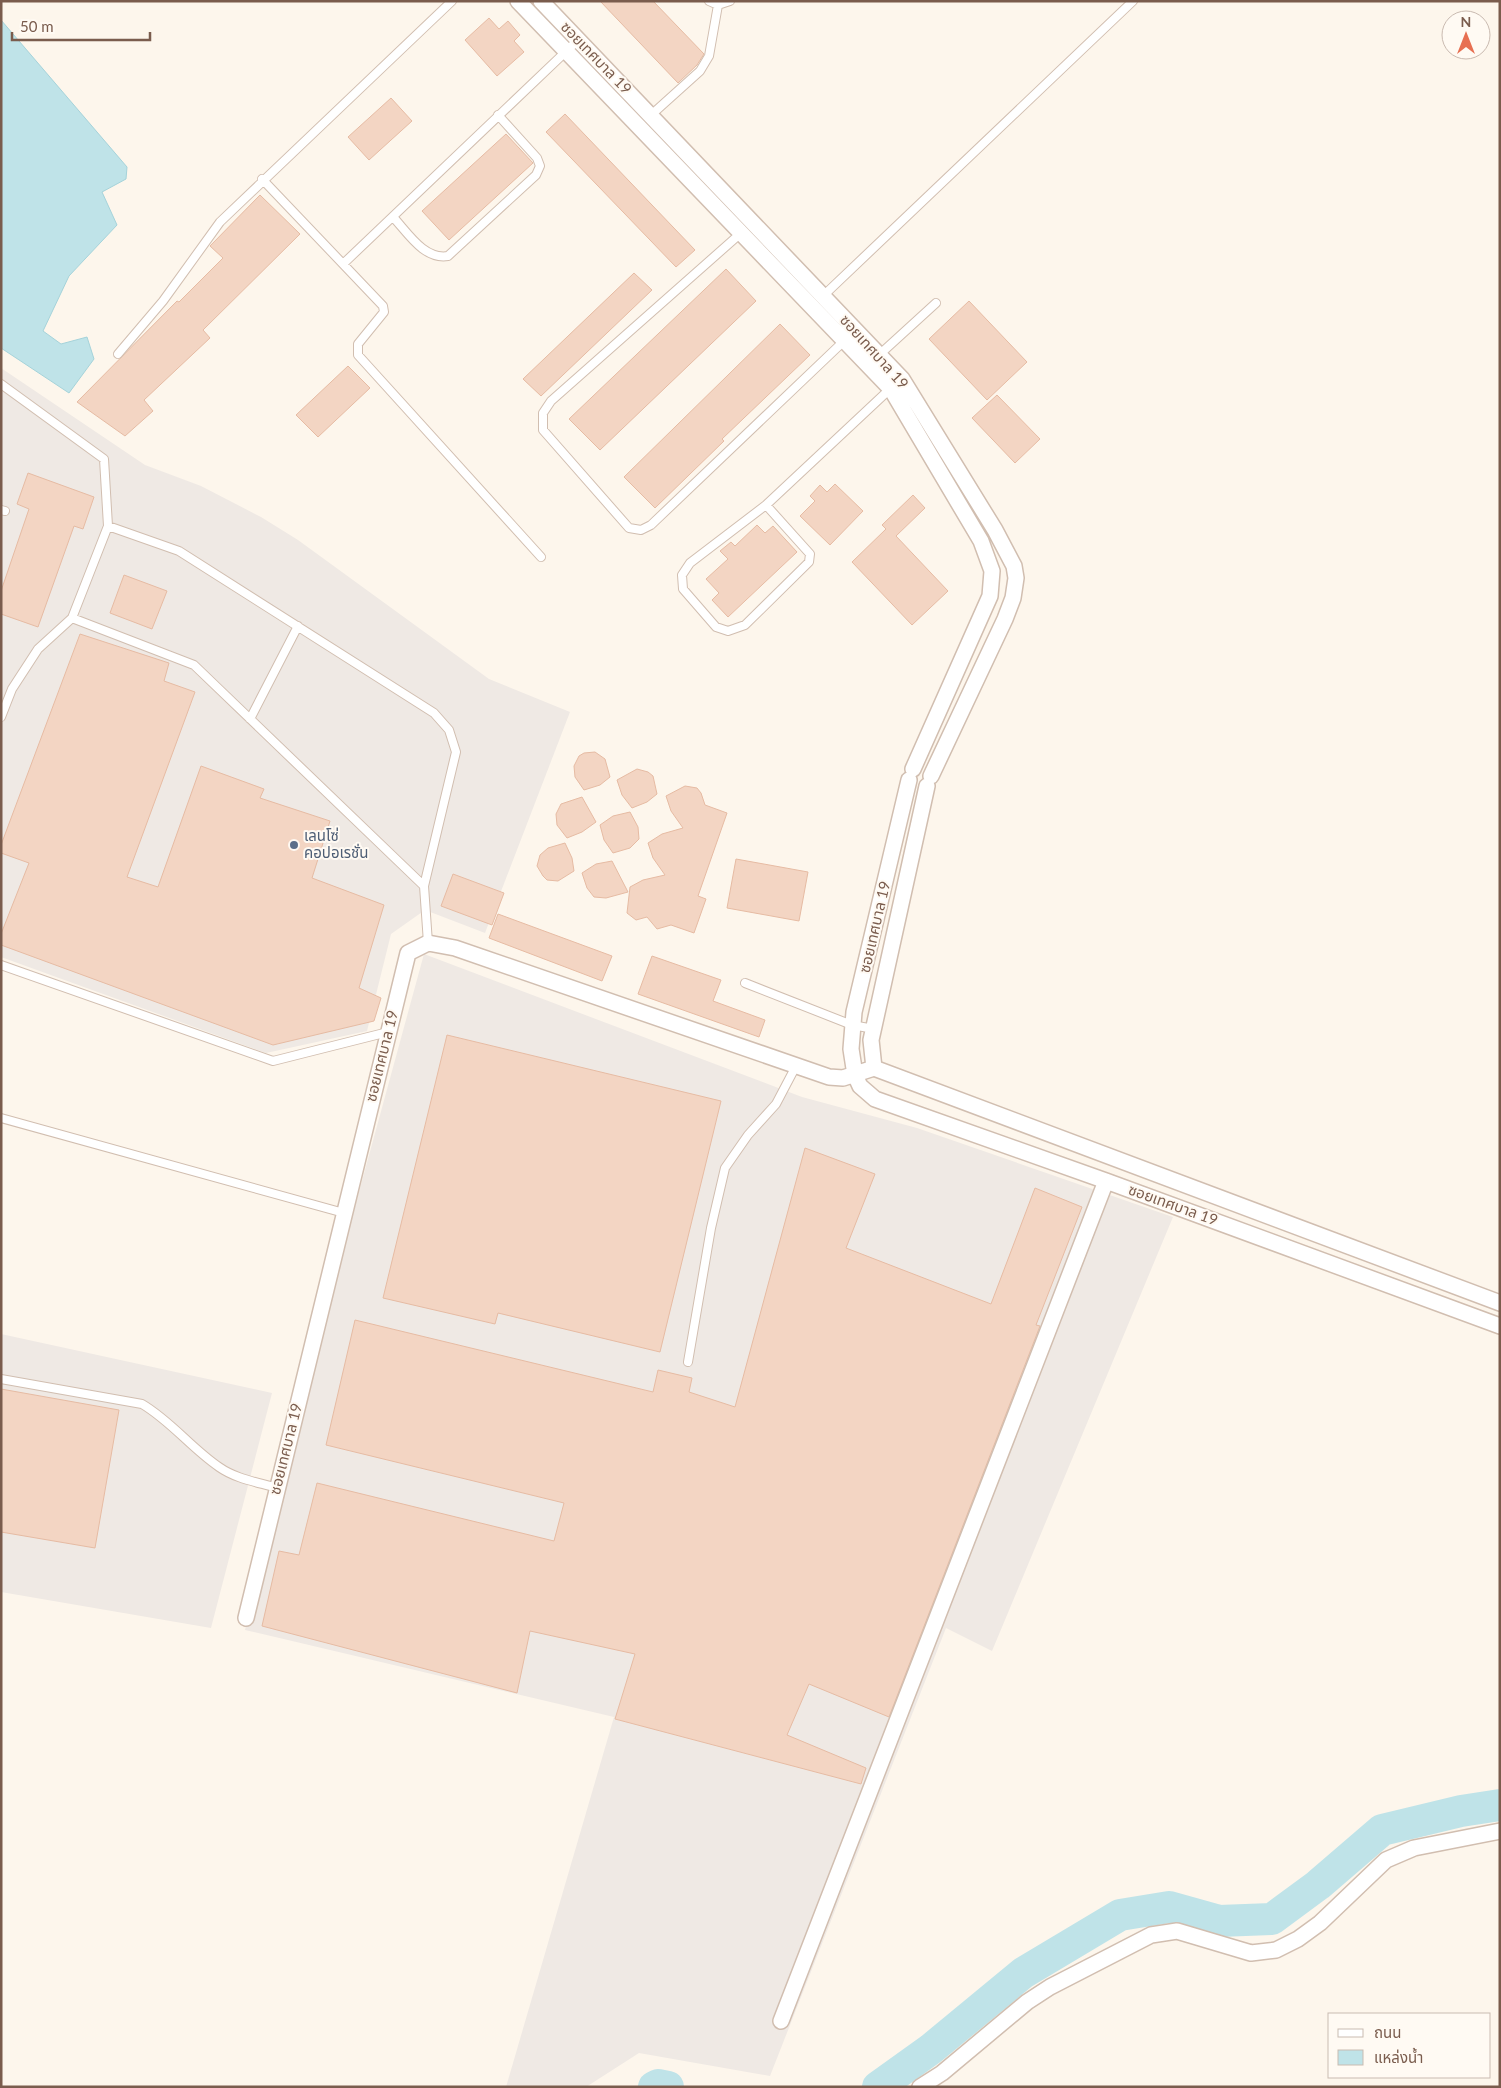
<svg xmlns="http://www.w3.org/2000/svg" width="1501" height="2088" viewBox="0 0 1501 2088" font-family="Lato,'Noto Sans Thai',sans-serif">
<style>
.industrial{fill:#efe9e4}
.water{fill:#bfe3e8;stroke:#a5d3da}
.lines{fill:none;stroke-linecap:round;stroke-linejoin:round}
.river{stroke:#bfe3e8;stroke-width:32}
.building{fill:#f3d5c3;stroke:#e6bba3}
.service-casing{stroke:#d1beb0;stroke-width:10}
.minor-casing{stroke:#d1beb0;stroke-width:18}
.service{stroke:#fff;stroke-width:8}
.minor{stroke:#fff;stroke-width:15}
.service-dot{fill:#5c6f8a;stroke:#fffaf3;stroke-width:2}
.labels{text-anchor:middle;stroke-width:4;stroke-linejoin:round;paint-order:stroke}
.street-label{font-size:15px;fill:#7a5c4d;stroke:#fffaf3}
.service-label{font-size:15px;fill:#4e5e75;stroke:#fffaf3;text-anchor:start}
</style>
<rect width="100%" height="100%" fill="#fdf6ec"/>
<path class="industrial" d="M1 368 145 465 201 486 261 517 298 540 489 679 570 712 485 933 425 910 391 934 367 1031 266 1053 1 957Z
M424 954 802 1097 917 1128 1173 1217 992 1651 946 1628 770 2076 639 2053 586 2087H506L614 1717 245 1630 327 1309Z
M1 1334 272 1393 211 1628 1 1592Z"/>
<path class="water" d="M1 20 127 167 126 179 102 192 117 225 69 276 43 331 61 344 87 337 94 359 69 393 1 348Z"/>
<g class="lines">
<path class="river" d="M654 2087 658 2085 668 2087
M878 2087 931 2049 1023 1973 1120 1915 1169 1907 1219 1921 1272 1919 1318 1885 1382 1830 1461 1811 1500 1805"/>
</g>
<path class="building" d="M600 1H653L704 54 697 65 678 83Z
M489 18 499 29 508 21 520 35 514 41 524 52 497 76 465 40Z
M391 98 412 121 369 160 348 137Z
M565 114 695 250 676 267 546 132Z
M506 134 533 163 449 240 422 211Z
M260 195 300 234 203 330 210 338 144 400 153 411 125 436 77 402 177 301 179 302 223 258 210 246Z
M726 269 756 301 600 450 569 419Z
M634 273 652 290 541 396 523 379Z
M969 301 1027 362 987 400 929 339Z
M780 324 810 355 722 439 724 441 655 508 624 477Z
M348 366 370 388 318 437 296 415Z
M997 395 1040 439 1015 463 972 418Z
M28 473 94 497 83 529 74 526 38 627 1 614V591L29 509 17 504Z
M835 484 863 511 830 545 800 516 815 501 810 496 820 485 827 492Z
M913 495 925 508 896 536 948 591 912 625 852 562 886 529 882 525Z
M757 525 765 533 773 526 797 552 728 617 712 600 719 593 706 579 728 559 720 551 731 542 735 546Z
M124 575 167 591 152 629 110 613Z
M80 634 169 663 164 681 195 692 127 877 158 887 201 766 264 789 260 798 330 821 312 878 384 905 359 988 381 998 374 1021 273 1045 1 945V934L29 863 1 853V845Z
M595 752 605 759 610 777 600 785 584 790 575 777 574 766 579 756 584 753Z
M637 769 648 772 653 776 657 794 647 802 632 808 622 795 617 780Z
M685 786 697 788 701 793 705 805 727 813 698 896 706 899 694 933 671 925 657 929 647 917 636 920 627 913 630 887 643 880 665 875 653 858 648 843 662 834 683 828 671 811 666 796Z
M582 797 596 822 582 832 567 838 557 825 556 814 561 804Z
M630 812 638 827 639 839 630 848 613 853 604 840 600 825 613 816Z
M565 843 572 858 574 871 558 881 547 880 543 876 537 866 540 855 548 848Z
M736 859 808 872 799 921 727 908Z
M612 861 628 892 606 898 594 897 587 888 582 873 596 864Z
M453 874 504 893 492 925 441 906Z
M498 914 612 956 602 981 489 938Z
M652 956 721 980 713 1001 765 1020 759 1037 638 994Z
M447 1035 721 1101 660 1352 498 1313 495 1324 383 1298Z
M805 1148 875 1174 846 1248 991 1304 1035 1188 1082 1207 1036 1325 1040 1326 889 1717 809 1684 787 1735 866 1768 861 1784 615 1719 635 1654 530 1631 517 1693 262 1626 279 1551 299 1555 317 1483 554 1541 564 1503 326 1445 355 1320 653 1392 658 1370 692 1378 689 1392 735 1407Z
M1 1389 119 1410 95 1548 1 1532Z"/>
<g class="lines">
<g class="service-casing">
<path id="service" d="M709 1 718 5 730 1
M650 116 700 71 709 56 718 5
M262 179 343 264
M393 217C408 233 424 260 448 256L536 175 540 166 537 158 498 115
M741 233 551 401 543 413V430L629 528 641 530 651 525 844 341
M822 297 1133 1
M118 354 163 301 220 222 452 1
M879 355 936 303
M1 384 104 459 108 526 72 618 194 665 424 886 428 943
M766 505 810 554 809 562 745 625 728 631 716 627 683 589 682 575 690 563 766 505 891 388
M1 510 5 511
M108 526 179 551 434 713 449 730 456 752 424 886
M541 557 358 355V344L384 312 383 306 343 264 578 40
M1 717 12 689 38 649 72 618
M250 719 298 626
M1 965 273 1061 388 1032
M745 983 852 1025 874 1029
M1 1118 344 1213
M688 1362 711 1228 725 1168 748 1135 776 1104 796 1066
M1 1379 142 1404C171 1421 191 1448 219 1467 236 1479 257 1482 277 1488"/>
</g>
<g class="minor-casing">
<path id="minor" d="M518 1 891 389 981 541 992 571 990 596 913 769
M541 1 902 379 995 530 1014 566 1016 578 1013 598 1005 619 931 776
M909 780 854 1012 851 1049 855 1075 860 1086 875 1099 1106 1181 1500 1326
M927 786 871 1040 874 1068 1500 1303
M246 1618 408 953 428 943 455 948 829 1077 843 1078 874 1068
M781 2021 1106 1181
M920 2087 942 2073 1027 2002 1050 1987 1151 1935 1177 1931 1251 1953 1276 1950 1298 1939 1320 1923 1386 1860 1414 1848 1500 1831"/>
</g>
<use href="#service" class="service"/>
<use href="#minor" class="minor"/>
</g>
<circle class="service-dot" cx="294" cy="845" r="5"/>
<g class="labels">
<g class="street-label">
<text transform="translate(596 58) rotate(46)" y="5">ซอยเทศบาล 19</text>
<text transform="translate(874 352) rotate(48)" y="5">ซอยเทศบาล 19</text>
<text transform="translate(875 927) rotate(-77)" y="5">ซอยเทศบาล 19</text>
<text transform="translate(382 1056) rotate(-76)" y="5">ซอยเทศบาล 19</text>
<text transform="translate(1173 1205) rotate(20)" y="5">ซอยเทศบาล 19</text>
<text transform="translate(286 1449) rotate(-76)" y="5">ซอยเทศบาล 19</text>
</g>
<g class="service-label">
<text x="304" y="841">เลนโซ่<tspan x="304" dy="17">คอปอเรชั่น</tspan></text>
</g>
</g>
<rect width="1501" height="2088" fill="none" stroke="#7a5c4d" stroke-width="5"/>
<rect x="1328" y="2013" width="162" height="65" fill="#fffaf3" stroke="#cabbb1"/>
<rect x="1338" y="2029" width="25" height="8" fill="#ffffff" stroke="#cabbb1"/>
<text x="1374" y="2038" font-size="15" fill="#7a5c4d">ถนน</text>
<rect x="1338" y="2050" width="25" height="15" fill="#bfe3e8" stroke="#cabbb1"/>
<text x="1374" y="2063" font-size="15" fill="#7a5c4d">แหล่งน้ำ</text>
<g transform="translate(1466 35)"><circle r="24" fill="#fffaf3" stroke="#cabbb1"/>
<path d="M0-4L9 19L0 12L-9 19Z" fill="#e76f51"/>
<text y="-8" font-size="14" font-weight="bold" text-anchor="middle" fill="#7a5c4d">N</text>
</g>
<path d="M12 32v8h138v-8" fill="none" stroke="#7a5c4d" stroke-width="2.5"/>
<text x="20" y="32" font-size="15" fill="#7a5c4d" stroke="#fffaf3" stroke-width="4" paint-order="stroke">50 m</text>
</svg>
